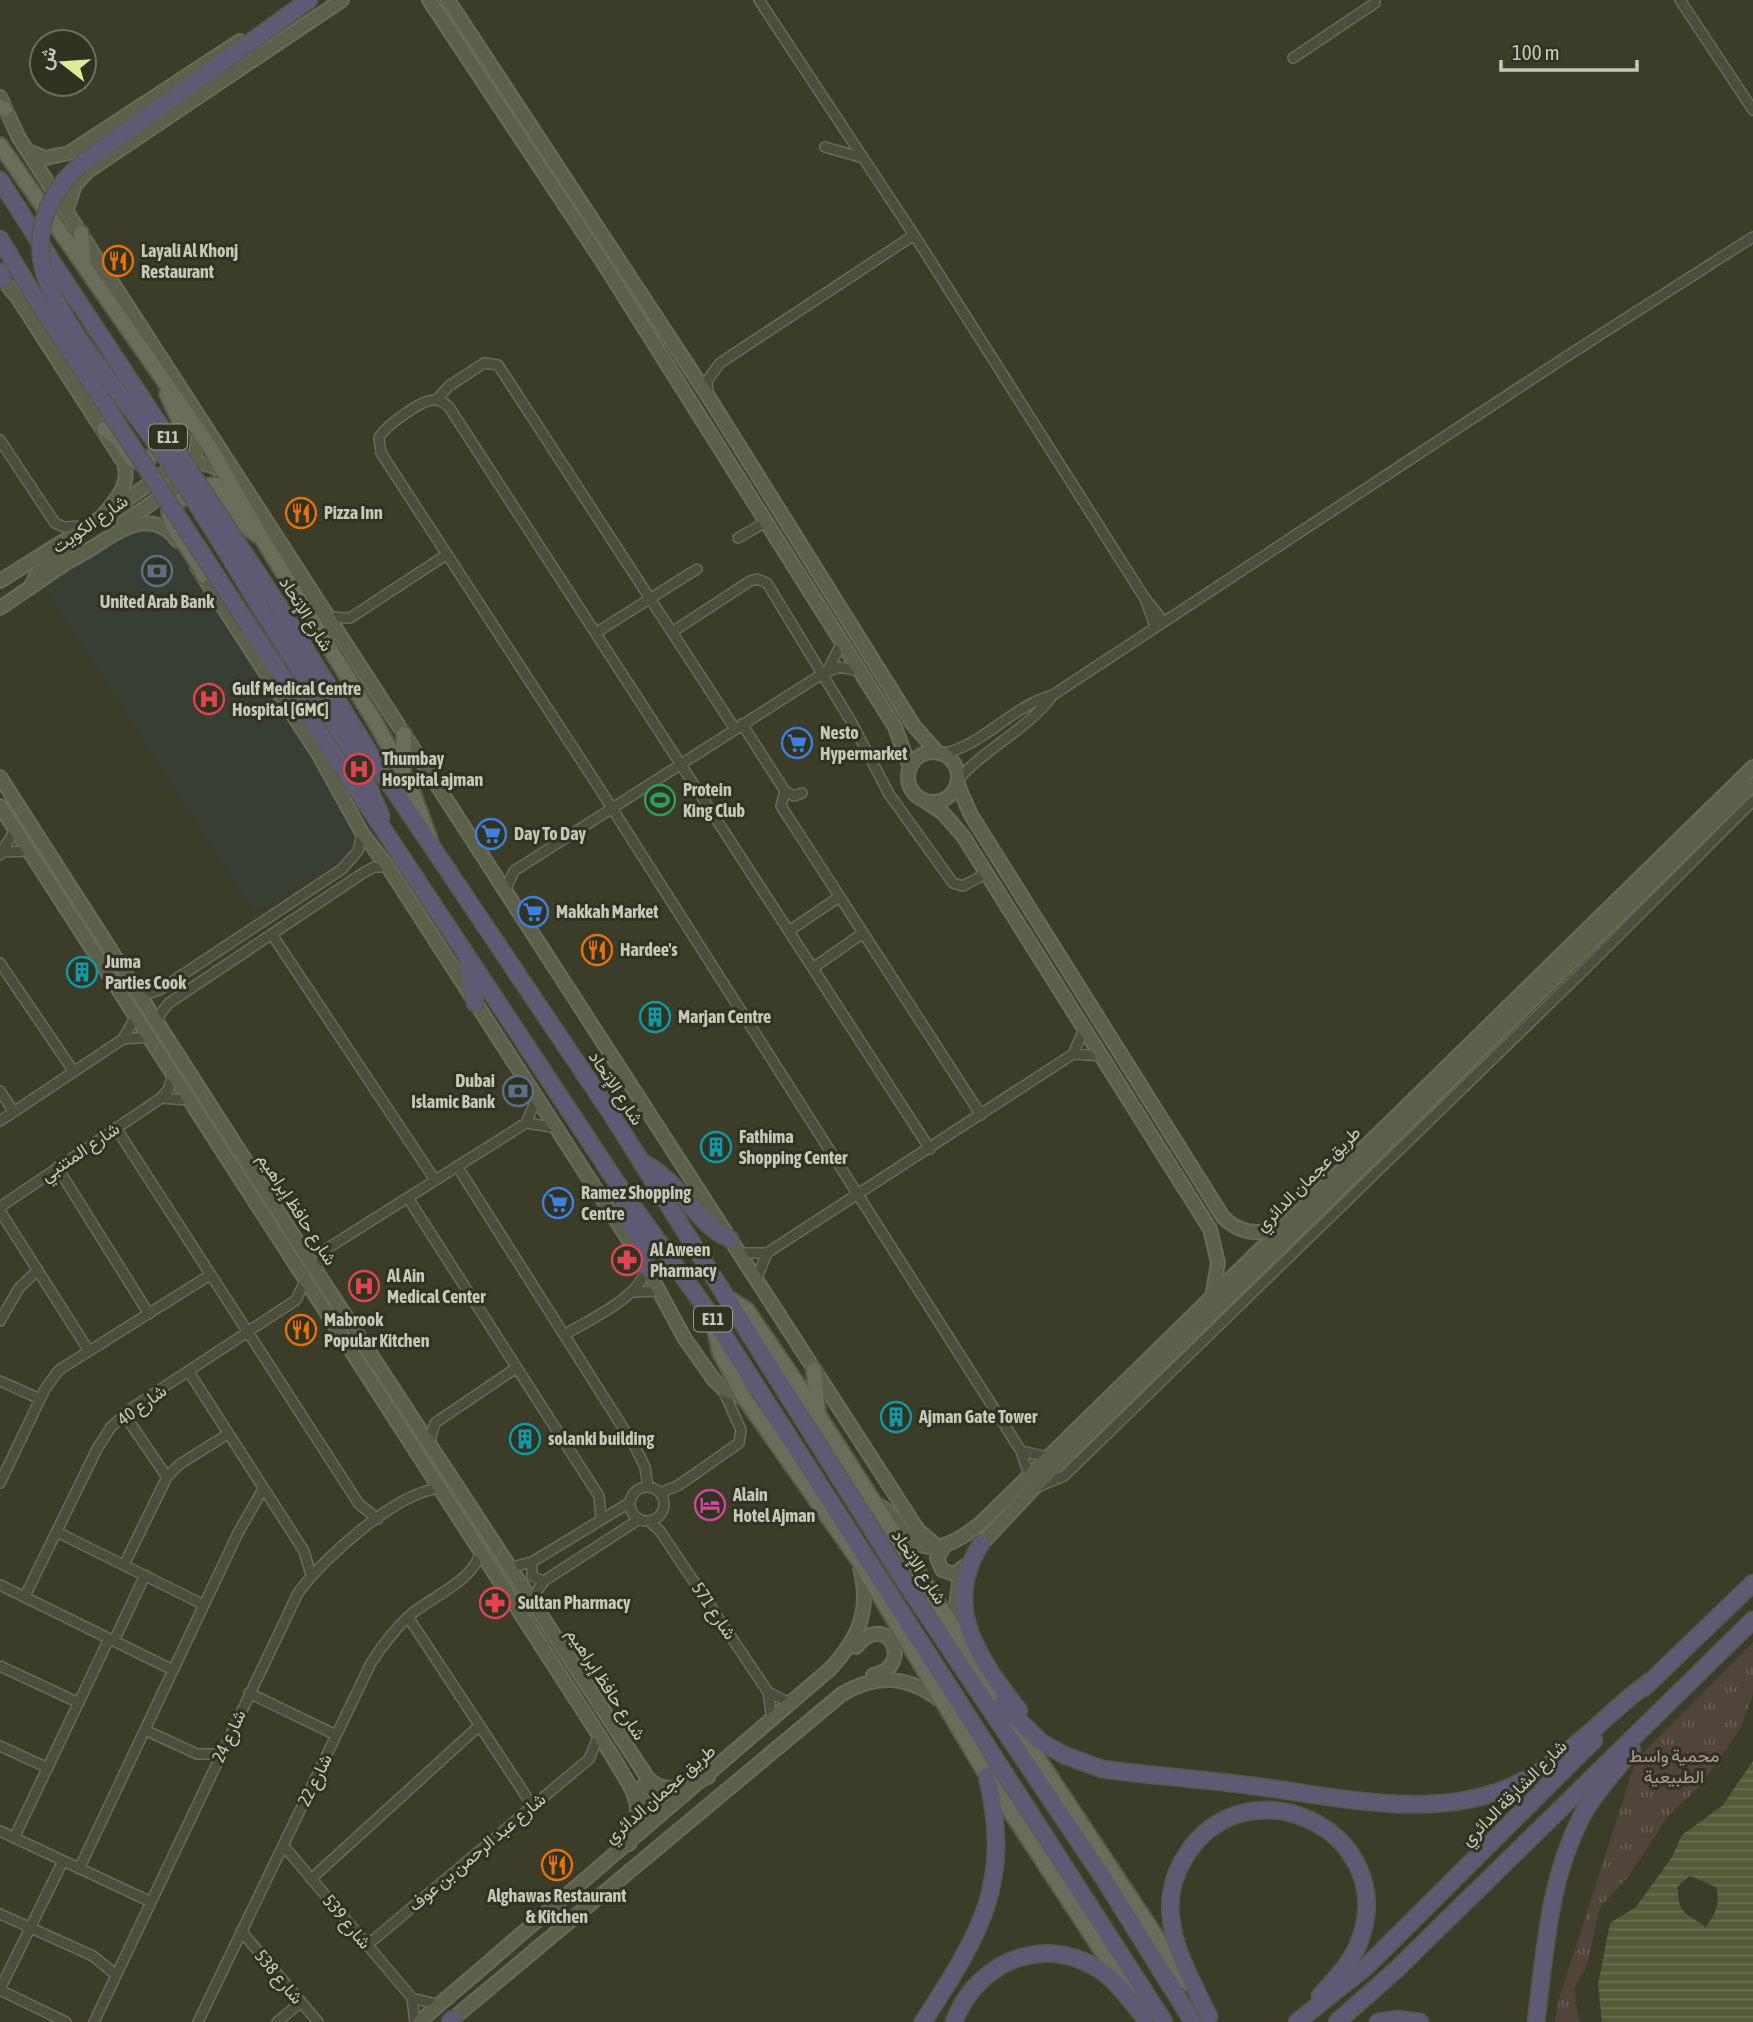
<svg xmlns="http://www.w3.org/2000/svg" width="1753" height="2022" viewBox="0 0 1753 2022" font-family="'Asap Condensed',Vazirmatn,sans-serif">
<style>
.medical{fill:#373f34}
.grass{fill:url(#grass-tufts)}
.water{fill:url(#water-rules);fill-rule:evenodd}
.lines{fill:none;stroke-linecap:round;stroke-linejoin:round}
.street-casing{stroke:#696b5a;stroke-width:12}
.secondary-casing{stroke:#696b5a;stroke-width:16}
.primary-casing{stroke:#575a49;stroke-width:18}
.highway-casing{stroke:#565847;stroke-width:19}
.street{stroke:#4b4e3c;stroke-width:9}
.secondary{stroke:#5c604b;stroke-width:12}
.primary{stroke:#6b6d5b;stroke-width:14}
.highway{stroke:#5e5a73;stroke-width:16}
.highway-bridge-casing{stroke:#565847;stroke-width:19;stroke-linecap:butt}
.highway-bridge{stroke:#5e5a73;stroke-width:16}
.labels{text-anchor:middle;stroke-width:6;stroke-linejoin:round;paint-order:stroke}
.shield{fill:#303321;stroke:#999b8b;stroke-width:2}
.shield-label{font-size:16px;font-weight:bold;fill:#c6c8b9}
.poi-label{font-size:18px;font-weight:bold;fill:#c6c8b9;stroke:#303321;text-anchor:start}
.street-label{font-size:18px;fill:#c6c8b9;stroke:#303321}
.park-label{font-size:18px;fill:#b0969b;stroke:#303321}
</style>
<defs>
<pattern id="grass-tufts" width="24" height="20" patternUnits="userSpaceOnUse" patternTransform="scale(1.75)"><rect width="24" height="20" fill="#50443b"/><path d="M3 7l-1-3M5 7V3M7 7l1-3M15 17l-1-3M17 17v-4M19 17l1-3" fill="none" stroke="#685e55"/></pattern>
<pattern id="water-rules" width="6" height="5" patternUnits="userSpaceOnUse" patternTransform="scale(1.75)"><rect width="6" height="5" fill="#555a38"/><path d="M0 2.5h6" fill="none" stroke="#6c7053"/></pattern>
</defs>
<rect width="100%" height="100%" fill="#3b3d29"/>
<path class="medical" d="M160 517 172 519 380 828 373 839 255 913 42 583 138 522Z"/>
<path class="grass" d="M1753 1642V1694L1741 1728 1699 1787 1668 1816 1629 1876 1600 1907 1587 1966 1574 1988 1579 2022H1555L1558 2002 1636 1760Z"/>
<path class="water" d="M1753 1761V2022H1602L1598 1985 1610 1923 1636 1907 1672 1857 1682 1835 1722 1806ZM1690 1876 1716 1887C1721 1904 1715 1914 1706 1927 1685 1912 1678 1915 1678 1886Z"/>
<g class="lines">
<g class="street-casing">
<path id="street" d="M759 0 918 241 1144 597 1163 621
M1680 0 1753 110
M1293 58 1375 3
M825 147 863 158
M708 394 707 381 720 363 914 235
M436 400 449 386 484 363 498 365 735 729
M0 440 55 523 64 527 85 526
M738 538 766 522
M1145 599 1155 626
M329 617 350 618 446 555
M597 632 697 569
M672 632 750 581 757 579 767 583 852 723 889 794 953 883 963 886 987 873
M828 670 841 644
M742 724 785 791 794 796 802 793
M941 754C984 746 1011 706 1053 695
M957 781C985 748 1027 730 1053 695L1564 358 1753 237
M785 791 781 806 981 1115
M4 852 27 851
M0 855 15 830
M505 891 514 871 822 674 840 667 858 671
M789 931 839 897
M273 936 435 1180
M0 963 74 1072
M813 968 863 933
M134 987 150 993 161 989 342 869 358 851 362 833
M158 1024 160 1014 169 1003 363 873 374 867H388
M123 1039 149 1037
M1073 1054 1102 1056
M0 1091 14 1112
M161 1098 189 1100
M0 1121 123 1039 136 1016
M526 1123 558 1128
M116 1128 359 1504 378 1519
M930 1149 449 407C444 403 440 399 434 400 421 400 384 427 379 438L381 453 596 783 1021 1451 1029 1475
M457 1166 634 1445 645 1467 648 1487
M57 1167 149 1314
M408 1198 599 1496 601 1518
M0 1207 161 1098 168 1090 173 1075
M0 1211 89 1351
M739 1253H767L1073 1054 1084 1029
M315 1269 328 1248 526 1123 537 1098
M756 1280 767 1253
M634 1292 657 1291
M0 1321 19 1288 38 1270
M566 1334C590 1319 642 1297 646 1267
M189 1372 304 1551 311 1575
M0 1381 40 1399
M124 1414 167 1477
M429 1443 435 1423 516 1368
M1021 1451 1048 1457
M0 1483 45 1389 59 1370 210 1275
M630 1504a17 17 0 1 1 34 0a17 17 0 1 1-34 0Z
M1033 1489 1064 1476 1578 976 1753 801
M660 1493 679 1485 739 1443 741 1430 723 1390
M650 1522 660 1531 768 1692 772 1720
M57 1532 204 1605
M532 1562V1576L544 1581
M124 1565 167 1477 180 1464 228 1434
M509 1568 532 1562 629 1503
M0 1585 173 1670
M25 1596 97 1449 111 1427 132 1408 296 1300 305 1281
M530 1601 544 1581 638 1520
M408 1617 532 1805
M114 1641 145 1575
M0 1666 79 1703
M768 1692 792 1704
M249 1693 336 1735
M145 1730 197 1754H220
M0 1746 48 1768
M0 1831 151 1902
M14 1838 109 1639
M283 1845 412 1998 415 2022
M79 1869 238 1533 263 1489
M311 1879 479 1726
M0 1914 93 1956 116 1975
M241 1931 318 2022
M366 1946 589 1759 599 1735
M0 1989 63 1861
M0 1990 66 2022
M412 1998 440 2005
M94 2022 298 1593C323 1558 398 1491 441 1488
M198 2022 371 1663C382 1646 394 1630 409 1616 432 1596 473 1582 481 1551
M277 2022 301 2002"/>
</g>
<g class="secondary-casing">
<path id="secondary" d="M429 0 604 264 895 727 910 768
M448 0 708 396 914 726 938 753
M0 97 19 138 918 1530 938 1547
M28 151 45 158 69 153 240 41
M67 209 75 185 88 171 342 0
M0 277 17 297 124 463C131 486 115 500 102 517
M124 522C158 498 205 475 197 427
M67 562C103 547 144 497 178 541
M197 567 319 755 362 833 388 867 646 1267 685 1339 714 1380 725 1390 745 1399
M0 581 102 517 170 469 193 462 210 465 224 472
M30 588 38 572 64 553 66 548 62 543
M0 608 72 559
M908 777a25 25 0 1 1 50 0a25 25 0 1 1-50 0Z
M0 777 315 1269 647 1777C665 1797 686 1785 708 1777
M957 783 971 815 1223 1217C1240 1234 1258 1235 1280 1228
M925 801 943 813 963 836 1210 1229 1218 1263 1212 1297
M0 806 613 1757C633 1793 647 1803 629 1844
M875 1504C889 1509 895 1520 903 1531 927 1562 959 1541 981 1523L1753 767
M944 1547 937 1558 942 1570 954 1574 965 1566
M977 1549 1032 1490 1753 784
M959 1583 956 1606 961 1638
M856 1647C887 1608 916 1667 873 1675
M635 1789 643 1800H651L654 1792 645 1783
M419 2022 830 1669C859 1638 871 1610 860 1568
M449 2022 842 1694C878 1673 907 1676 940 1700"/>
</g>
<g class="primary-casing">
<path id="primary" d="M0 107 5 109
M0 145 210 447 261 537 377 725 412 790 430 839
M81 233 84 263
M104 429 117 438 134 461H145L181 433V424L167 394
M203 575C197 555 168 529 169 511 177 501 201 484 215 485L242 524 257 535
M403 773 404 734
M727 1297 747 1310 818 1414 1002 1704 1187 1983
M712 1317 720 1353 745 1399 859 1561 987 1776 1130 1994
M814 1370 818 1414"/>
</g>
<g class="highway-casing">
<path id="highway" d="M85 161 309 0
M0 180 58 271
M0 239 33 294
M0 272 2 280
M277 603 377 765 610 1112 903 1579 1106 1882 1193 2022
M260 607 355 756 381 816
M249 626 625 1195 712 1317 1164 2022
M467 960 475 1003
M644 1163C683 1184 696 1225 730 1239
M624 1197C624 1223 646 1241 646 1267
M981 1544C940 1608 980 1659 1019 1711
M1644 1688 1753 1583
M1002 1704 1041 1742 1064 1755 1102 1769C1152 1776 1204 1779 1254 1786 1343 1797 1441 1824 1525 1780 1571 1756 1607 1713 1649 1682
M1209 2017C1195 1986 1174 1952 1171 1918 1168 1897 1174 1875 1185 1857 1245 1758 1400 1830 1360 1940 1353 1961 1335 1979 1320 1996
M450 2022 453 2019
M923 2022C980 1934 1013 1884 987 1776
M954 2022C978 1957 1053 1931 1108 1976 1122 1988 1132 2003 1144 2017
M1297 2022 1367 1966 1594 1740
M1337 2022 1396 1970 1753 1620
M1378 2022 1396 2019 1420 2022
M1536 2022C1545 1951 1549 1878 1583 1814 1596 1791 1615 1771 1632 1750"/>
</g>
<use href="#street" class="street"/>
<use href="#secondary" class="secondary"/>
<use href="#primary" class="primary"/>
<use href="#highway" class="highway"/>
<g class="highway-bridge-casing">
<path id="highway-bridge" d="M85 161C53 186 35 222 42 263 51 316 126 399 158 446 195 498 227 553 260 607
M58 271 277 603
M33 294 249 626"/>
</g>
<use href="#highway-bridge" class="highway-bridge"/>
</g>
<defs>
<g id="restaurant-ring" transform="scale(1.575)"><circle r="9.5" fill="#303321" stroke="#e8710a" stroke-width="1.5"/><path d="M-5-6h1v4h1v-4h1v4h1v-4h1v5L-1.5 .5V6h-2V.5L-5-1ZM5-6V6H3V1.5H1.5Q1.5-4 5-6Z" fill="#e8710a"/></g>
<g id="bank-ring" transform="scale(1.575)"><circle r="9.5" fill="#303321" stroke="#5c6f8a" stroke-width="1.5"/><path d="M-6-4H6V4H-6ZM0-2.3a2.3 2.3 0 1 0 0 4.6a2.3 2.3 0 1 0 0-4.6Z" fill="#5c6f8a"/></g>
<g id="hospital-ring" transform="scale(1.575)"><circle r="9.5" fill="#303321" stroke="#e0444e" stroke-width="1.5"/><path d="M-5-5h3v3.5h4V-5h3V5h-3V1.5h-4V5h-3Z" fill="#e0444e"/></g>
<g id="supermarket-ring" transform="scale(1.575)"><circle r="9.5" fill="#303321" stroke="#3f7fe0" stroke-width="1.5"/><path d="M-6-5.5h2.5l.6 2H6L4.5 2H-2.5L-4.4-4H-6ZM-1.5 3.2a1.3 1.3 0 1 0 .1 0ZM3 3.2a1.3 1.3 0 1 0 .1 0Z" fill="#3f7fe0"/></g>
<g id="stadium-ring" transform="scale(1.575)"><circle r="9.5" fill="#303321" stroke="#2e9e5b" stroke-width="1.5"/><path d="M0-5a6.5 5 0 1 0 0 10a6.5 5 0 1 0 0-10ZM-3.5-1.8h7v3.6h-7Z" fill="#2e9e5b"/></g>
<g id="building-ring" transform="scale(1.575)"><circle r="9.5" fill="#303321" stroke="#0f9aa8" stroke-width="1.5"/><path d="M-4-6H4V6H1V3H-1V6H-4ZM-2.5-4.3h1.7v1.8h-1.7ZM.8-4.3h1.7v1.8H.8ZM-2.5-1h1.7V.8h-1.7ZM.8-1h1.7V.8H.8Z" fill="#0f9aa8"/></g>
<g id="pharmacy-ring" transform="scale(1.575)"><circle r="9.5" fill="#303321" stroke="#e0444e" stroke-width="1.5"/><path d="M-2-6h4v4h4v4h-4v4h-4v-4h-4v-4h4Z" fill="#e0444e"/></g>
<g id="hotel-ring" transform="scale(1.575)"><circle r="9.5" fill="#303321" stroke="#d1479c" stroke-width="1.5"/><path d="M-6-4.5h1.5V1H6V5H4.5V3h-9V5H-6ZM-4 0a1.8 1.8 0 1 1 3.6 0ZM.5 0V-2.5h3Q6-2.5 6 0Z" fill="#d1479c"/></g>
</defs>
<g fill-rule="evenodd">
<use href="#restaurant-ring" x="118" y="261"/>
<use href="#restaurant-ring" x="301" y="513"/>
<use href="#bank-ring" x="157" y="571"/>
<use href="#hospital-ring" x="209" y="699"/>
<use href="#supermarket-ring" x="797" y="743"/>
<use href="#hospital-ring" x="359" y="769"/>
<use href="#stadium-ring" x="660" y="800"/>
<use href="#supermarket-ring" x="491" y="834"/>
<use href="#supermarket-ring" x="533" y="912"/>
<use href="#restaurant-ring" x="597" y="950"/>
<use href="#building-ring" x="82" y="972"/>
<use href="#building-ring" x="655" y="1017"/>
<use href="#bank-ring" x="518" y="1091"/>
<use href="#building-ring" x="716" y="1147"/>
<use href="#supermarket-ring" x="558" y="1203"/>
<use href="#pharmacy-ring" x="627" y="1260"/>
<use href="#hospital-ring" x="364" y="1286"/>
<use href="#restaurant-ring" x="301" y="1330"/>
<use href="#building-ring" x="896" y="1417"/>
<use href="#building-ring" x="525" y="1439"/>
<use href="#hotel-ring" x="710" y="1505"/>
<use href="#pharmacy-ring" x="495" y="1603"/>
<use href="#restaurant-ring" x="557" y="1865"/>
</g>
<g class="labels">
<g class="shield">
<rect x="149" y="424.5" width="38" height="25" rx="5"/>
<rect x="694" y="1306.5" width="38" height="25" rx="5"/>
</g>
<g class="shield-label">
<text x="168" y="443">E11</text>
<text x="713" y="1325">E11</text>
</g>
<g class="poi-label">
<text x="141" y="257">Layali Al Khonj<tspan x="141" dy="21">Restaurant</tspan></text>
<text x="324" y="519">Pizza Inn</text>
<text x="157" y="608" text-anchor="middle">United Arab Bank</text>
<text x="232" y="695">Gulf Medical Centre<tspan x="232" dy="21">Hospital [GMC]</tspan></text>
<text x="820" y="739">Nesto<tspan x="820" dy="21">Hypermarket</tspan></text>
<text x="382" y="765">Thumbay<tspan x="382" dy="21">Hospital ajman</tspan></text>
<text x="683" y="796">Protein<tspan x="683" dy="21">King Club</tspan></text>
<text x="514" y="840">Day To Day</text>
<text x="556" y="918">Makkah Market</text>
<text x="620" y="956">Hardee's</text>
<text x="105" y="968">Juma<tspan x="105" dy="21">Parties Cook</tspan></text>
<text x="678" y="1023">Marjan Centre</text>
<text x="495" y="1087" text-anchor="end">Dubai<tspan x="495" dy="21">Islamic Bank</tspan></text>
<text x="739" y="1143">Fathima<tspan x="739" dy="21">Shopping Center</tspan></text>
<text x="581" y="1199">Ramez Shopping<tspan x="581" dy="21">Centre</tspan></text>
<text x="650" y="1256">Al Aween<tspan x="650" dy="21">Pharmacy</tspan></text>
<text x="387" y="1282">Al Ain<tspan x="387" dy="21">Medical Center</tspan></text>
<text x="324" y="1326">Mabrook<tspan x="324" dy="21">Popular Kitchen</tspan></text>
<text x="919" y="1423">Ajman Gate Tower</text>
<text x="548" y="1445">solanki building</text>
<text x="733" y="1501">Alain<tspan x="733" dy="21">Hotel Ajman</tspan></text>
<text x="518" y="1609">Sultan Pharmacy</text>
<text x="557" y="1902" text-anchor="middle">Alghawas Restaurant<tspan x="557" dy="21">&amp; Kitchen</tspan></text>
</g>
<g class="street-label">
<text transform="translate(90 524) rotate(-35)" y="6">شارع الكويت</text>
<text transform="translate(306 614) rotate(58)" y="6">شارع الإتحاد</text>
<text transform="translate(616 1088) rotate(57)" y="6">شارع الإتحاد</text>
<text transform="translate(80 1152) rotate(-34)" y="6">شارع المتنبي</text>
<text transform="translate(1308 1179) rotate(-45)" y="6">طريق عجمان الدائري</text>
<text transform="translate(297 1209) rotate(57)" y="6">شارع حافظ إبراهيم</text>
<text transform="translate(142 1405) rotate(-36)" y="6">شارع 40</text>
<text transform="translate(919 1567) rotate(57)" y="6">شارع الإتحاد</text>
<text transform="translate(714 1611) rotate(56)" y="6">شارع 571</text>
<text transform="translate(606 1684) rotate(57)" y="6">شارع حافظ إبراهيم</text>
<text transform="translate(229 1736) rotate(-65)" y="6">شارع 24</text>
<text transform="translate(315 1780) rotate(-64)" y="6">شارع 22</text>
<text transform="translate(1514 1793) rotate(-45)" y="6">شارع الشارقة الدائري</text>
<text transform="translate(660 1794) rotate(-41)" y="6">طريق عجمان الدائري</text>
<text transform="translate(477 1852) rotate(-40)" y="6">شارع عبد الرحمن بن عوف</text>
<text transform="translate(347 1922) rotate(50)" y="6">شارع 539</text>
<text transform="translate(279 1977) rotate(50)" y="6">شارع 538</text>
</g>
<g class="park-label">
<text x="1674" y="1762">محمية واسط<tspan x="1674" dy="21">الطبيعية</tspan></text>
</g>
</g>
<g transform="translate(63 63) rotate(287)"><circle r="33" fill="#303321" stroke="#6c6f5e" stroke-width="2"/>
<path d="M0-5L12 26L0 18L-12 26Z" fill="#deec9a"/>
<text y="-10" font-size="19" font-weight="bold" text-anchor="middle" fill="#c6c8b9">ش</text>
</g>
<path d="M1501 60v10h136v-10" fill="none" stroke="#c6c8b9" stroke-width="3.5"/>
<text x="1512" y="60" font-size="21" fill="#c6c8b9" stroke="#303321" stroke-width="5" paint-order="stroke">100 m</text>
</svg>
